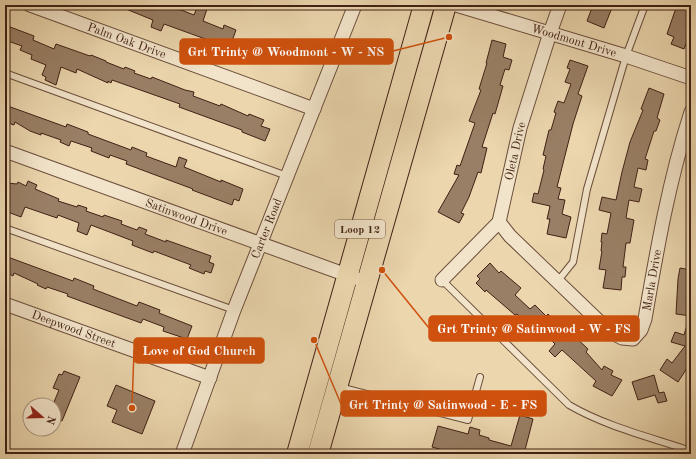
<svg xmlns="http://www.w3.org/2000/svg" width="696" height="459" viewBox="0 0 696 459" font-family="'Old Standard TT',serif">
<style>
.building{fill:#997f65;stroke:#402115}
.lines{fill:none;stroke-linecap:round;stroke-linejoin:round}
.service-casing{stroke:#6b4e3b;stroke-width:8}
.minor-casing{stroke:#6b4e3b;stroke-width:15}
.primary-casing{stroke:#402115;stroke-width:22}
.service{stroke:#f2e4ca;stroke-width:6}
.minor{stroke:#f2e4ca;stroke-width:13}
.primary{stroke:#ebd6ae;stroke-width:20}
.labels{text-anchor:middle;stroke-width:3.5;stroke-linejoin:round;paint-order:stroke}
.shield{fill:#f2e4ca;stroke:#755c4b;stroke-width:1}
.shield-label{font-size:11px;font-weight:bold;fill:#402115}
.street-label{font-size:12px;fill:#402115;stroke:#f2e4ca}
.leader{fill:none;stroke:#cf510d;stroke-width:1.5}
.callout-dot{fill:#cf510d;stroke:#f2e4ca;stroke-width:1.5}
.callout{fill:#cf510d;stroke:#cf510d;stroke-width:1.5}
.callout-label{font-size:13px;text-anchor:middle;font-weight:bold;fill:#fff}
</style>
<rect width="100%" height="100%" fill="#ebd6ae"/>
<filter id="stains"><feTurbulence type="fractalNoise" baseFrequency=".005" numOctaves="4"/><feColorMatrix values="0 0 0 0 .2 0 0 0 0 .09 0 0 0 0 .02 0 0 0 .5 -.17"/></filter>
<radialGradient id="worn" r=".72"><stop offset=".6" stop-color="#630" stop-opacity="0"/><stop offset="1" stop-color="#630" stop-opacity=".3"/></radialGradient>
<path class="building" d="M116 5H168L194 15 198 5 207 9 203 21 223 29 224 25 236 30 227 55 219 52 222 45 164 24 161 31 151 27 153 20Z
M593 5H613L604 28 587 21Z
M677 5H691V31L684 49 671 44 674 37 667 34Z
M5 25 34 36 33 40 54 49 56 44 90 56 91 55 106 61V62L124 69 125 67 135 71 134 73 151 79 152 77 185 90 194 92 193 96 220 106 221 104 248 116 249 114 264 120 261 126 270 129 265 141 242 132V130L179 107 180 104 112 80 111 83 108 81V83L77 69 76 73 61 67 56 85 45 80 46 77 42 75 46 65 31 59 32 55 20 50 22 46 5 40Z
M492 40 506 44 503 57 512 60 509 70 505 69 500 85 503 86 495 114 493 113 482 147 487 148 481 173 478 172 469 197 461 213 464 214 459 223 438 212 459 175 454 174 457 165 460 166 475 123 469 121 481 90 479 89 487 63H486Z
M570 60 588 66 578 94 582 96 573 124 557 187 561 188 558 199 565 200 562 214 571 217 566 238 547 234 550 219H547L550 206 532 202 534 193 538 194 544 170 543 169 546 156 543 155 549 130H551L556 113 554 112 558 101 564 103 571 84 565 82 570 69 567 68Z
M649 88 664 94 657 118 660 120 656 131H654L645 159 648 160 646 170 638 168 634 187 642 189 639 202 629 200 626 218 634 220 630 243H626L623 267H626L625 277H622L621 290 603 288 606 270 599 269 602 251H601L602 242H601L602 233 607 234 611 213 599 210 602 197 616 200 622 172 630 142 643 110 641 109Z
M5 105 66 127 67 124 88 132V134L131 150 132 147 147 153 146 156 176 167 179 157 187 160 184 167 221 182V180L243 189 239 201 234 199 232 205 192 190 193 189 126 164 127 161 110 155 109 158 91 151 92 148 71 141 69 146 60 142 61 140 41 133V135L30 131 15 122 14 125 5 122Z
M28 181 37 185 35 189 59 199 58 201 77 207 78 205 87 208 86 211 103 217 104 215 122 221 121 224 137 230 139 227 147 230 145 234 166 242V240L211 256 209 262 214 264 211 273 205 271 204 274 189 268 191 265 154 251 153 253 132 245 133 241 91 225 87 235 77 231 79 223 58 215 57 218 25 207 21 217 5 211 8 199 5 198V189L7 183 17 184 18 182 26 186Z
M5 256 73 281 74 278 94 286 93 289 137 306 139 302 160 310 159 313 192 326 187 339 163 331 164 327 143 319 141 323 67 296 68 294 47 287 46 289 37 285 38 284 14 273 13 276 5 272Z
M490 263 499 273 501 271 521 288 515 295 530 309 535 305 546 316 548 314 567 333 569 331 588 349 586 352 602 370 604 366 613 371 611 375 622 380 612 396 593 386 596 381 562 350 555 357 549 351 555 344 542 331 538 335 517 314 515 315 486 290 485 292 476 283 480 279 477 276Z
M680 268 691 270V316L676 314 678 279Z
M689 318H691V362L678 382 660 370 667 359 672 363 685 346 671 342 675 332 684 335Z
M64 371 80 377 62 421 54 418V402L59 390 53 388 59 374 62 375Z
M654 375 659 393 664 392 667 401 658 403 655 395 638 400 632 382Z
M116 385 155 401 142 434 112 422 117 410 107 406Z
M520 415 533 419 525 450 529 451V454H458L432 447 438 426 468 434 470 427 480 430 479 435 489 438V440L511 446Z"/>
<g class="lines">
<g class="service-casing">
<path id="service" d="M5 73 287 176
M5 228 234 310
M442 280 569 405C607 427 650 437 691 451
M557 282 573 262 587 189 626 56 645 5
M339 387 468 420 480 377"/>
</g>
<g class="minor-casing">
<g id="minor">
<path id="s1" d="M30 5 314 109"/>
<path id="s2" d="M456 5 626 56 691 78"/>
<path id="s3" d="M5 151 355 278"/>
<path id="s4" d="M499 222 510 236 609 331 622 338 633 339 641 330 645 319C657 249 669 180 691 112"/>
<path id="s5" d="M442 280 499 222 520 128 550 33 560 5"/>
<path id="s6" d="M5 304 210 378"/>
<path id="s7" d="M182 454 234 310 355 5"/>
</g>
</g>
<g class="primary-casing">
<path id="primary" d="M297 454 424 5
M318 454 446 5"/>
</g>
<use href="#service" class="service"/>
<use href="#minor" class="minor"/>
<use href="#primary" class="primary"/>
</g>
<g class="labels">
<rect class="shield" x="335" y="220" width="50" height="18" rx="3"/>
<g class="shield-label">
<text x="360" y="233">Loop 12</text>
</g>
<g class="street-label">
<text dy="4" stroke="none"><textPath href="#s1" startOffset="103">Palm Oak Drive</textPath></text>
<text dy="4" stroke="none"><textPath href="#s2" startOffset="123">Woodmont Drive</textPath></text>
<text dy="4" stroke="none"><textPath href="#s5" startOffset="154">Oleta Drive</textPath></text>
<text dy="4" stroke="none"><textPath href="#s3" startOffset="193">Satinwood Drive</textPath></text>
<text dy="4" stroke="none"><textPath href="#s7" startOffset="241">Carter Road</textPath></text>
<text dy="4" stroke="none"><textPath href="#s4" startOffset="244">Marla Drive</textPath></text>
<text dy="4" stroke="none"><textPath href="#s6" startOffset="73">Deepwood Street</textPath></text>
</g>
</g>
<path class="leader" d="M449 37L393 51M382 270L429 328M132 408L134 350M314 340L341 404"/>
<g class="callout-dot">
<circle cx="449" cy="37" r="4"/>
<circle cx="382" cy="270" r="4"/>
<circle cx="132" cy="408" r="4"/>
<circle cx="314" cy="340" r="4"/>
</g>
<g class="callout">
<rect x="180" y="39" width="213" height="25" rx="4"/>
<rect x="429" y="316" width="210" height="25" rx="4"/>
<rect x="134" y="338" width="130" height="25" rx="4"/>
<rect x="341" y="391" width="205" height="25" rx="4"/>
</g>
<g class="callout-label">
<text x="286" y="56">Grt Trinty @ Woodmont - W - NS</text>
<text x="534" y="333">Grt Trinty @ Satinwood - W - FS</text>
<text x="199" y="355">Love of God Church</text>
<text x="443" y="409">Grt Trinty @ Satinwood - E - FS</text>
</g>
<rect width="696" height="459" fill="none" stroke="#ebd6ae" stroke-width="20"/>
<rect x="6" y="6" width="684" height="447" fill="none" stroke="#402115" stroke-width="2"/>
<rect x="10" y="10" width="676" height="439" fill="none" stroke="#402115"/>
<g transform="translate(42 417) rotate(110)"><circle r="19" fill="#f2e4ca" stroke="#ab9682"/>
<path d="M0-3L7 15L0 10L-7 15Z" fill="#8f2418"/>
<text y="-6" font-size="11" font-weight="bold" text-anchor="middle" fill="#402115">N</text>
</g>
<rect width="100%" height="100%" filter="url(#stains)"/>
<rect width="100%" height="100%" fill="url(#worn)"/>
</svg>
